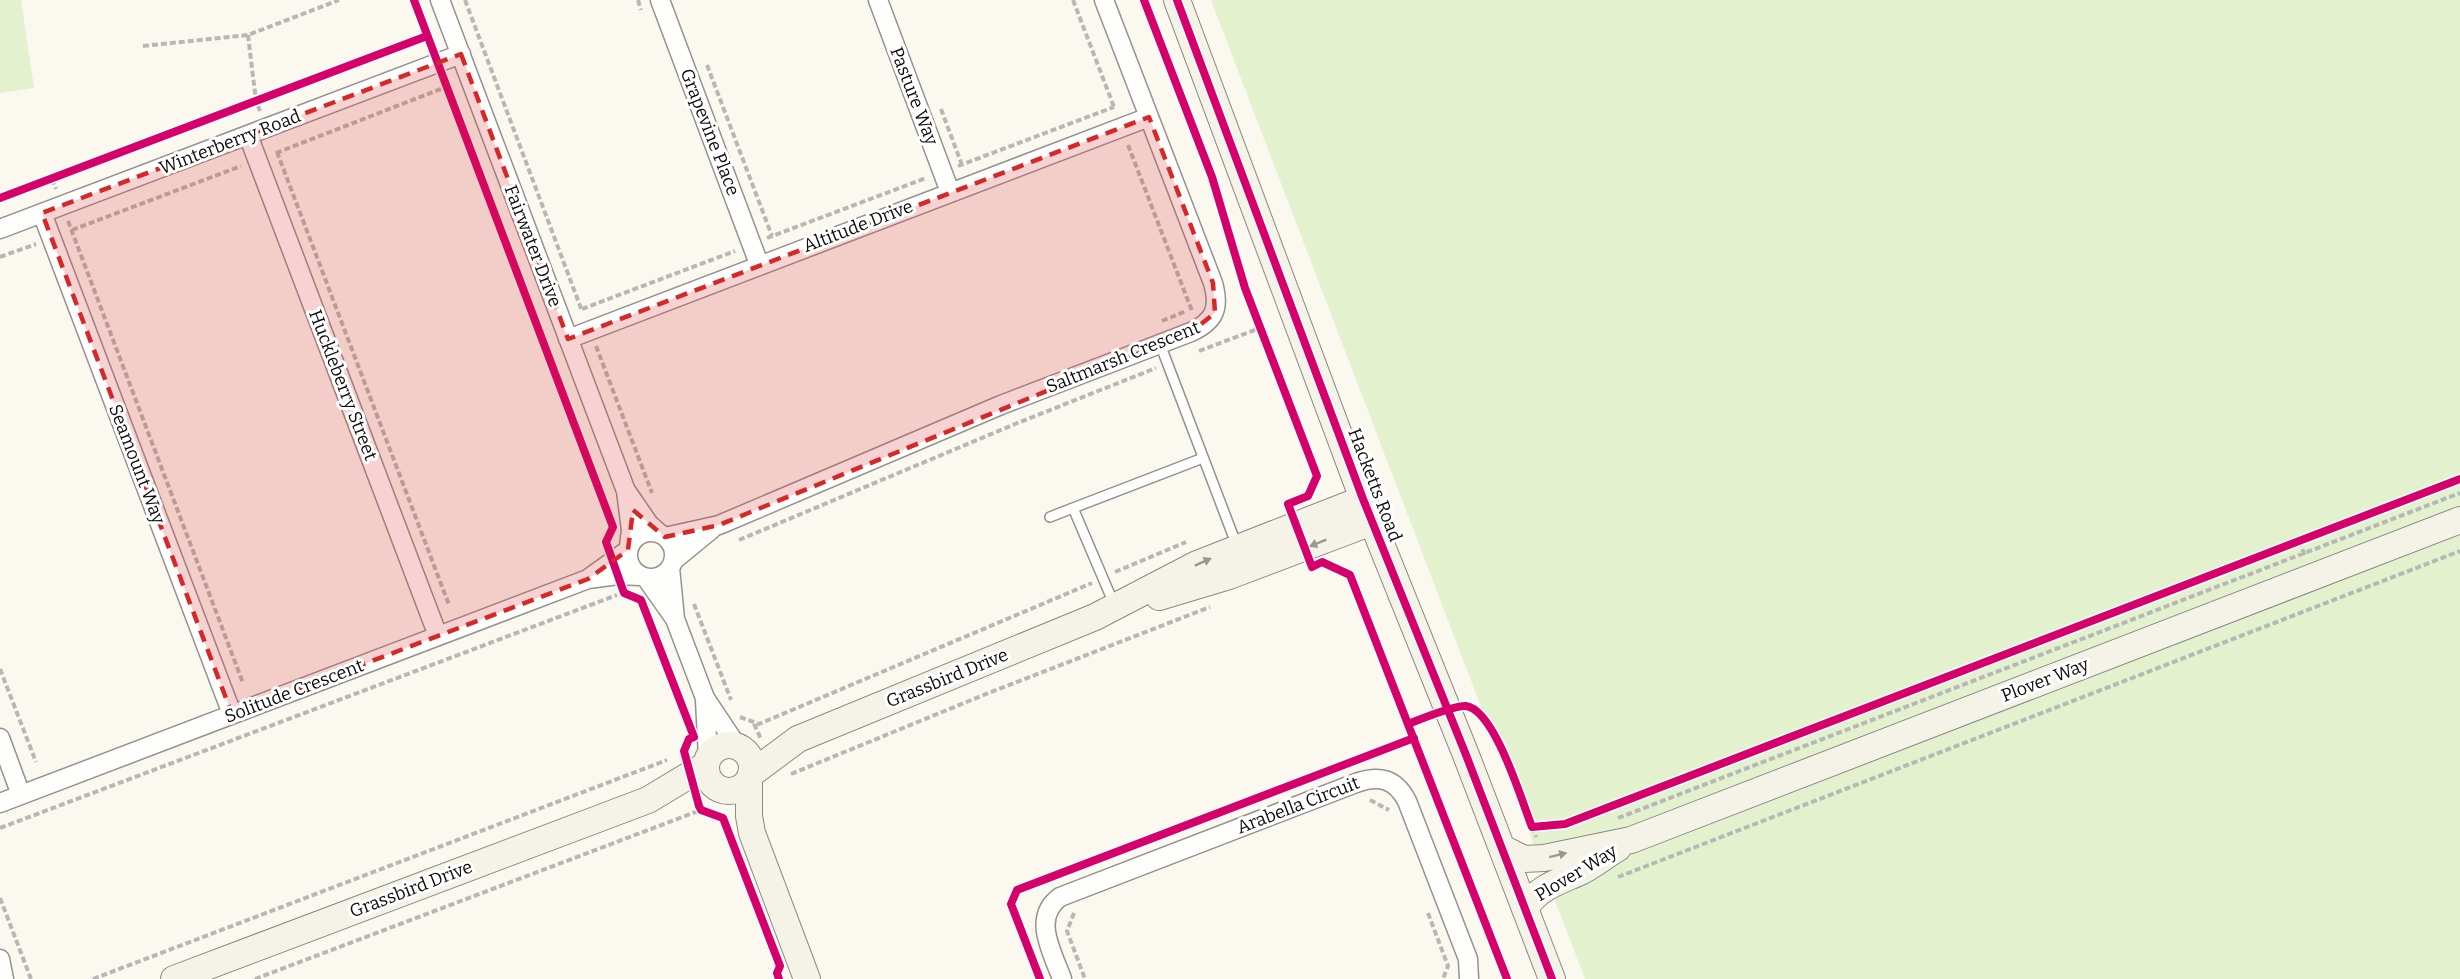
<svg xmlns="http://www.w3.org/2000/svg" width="2460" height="979" viewBox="0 0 2460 979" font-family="Bitter,serif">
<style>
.green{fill:#e4f1cf}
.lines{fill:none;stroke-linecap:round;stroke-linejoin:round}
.lane-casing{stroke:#94928f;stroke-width:12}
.street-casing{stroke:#94928f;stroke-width:21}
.secondary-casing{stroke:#8a8985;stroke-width:28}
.path{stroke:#b7b7b5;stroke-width:4;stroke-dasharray:6 3;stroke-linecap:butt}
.lane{stroke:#fefefd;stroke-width:9}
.street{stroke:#fefefd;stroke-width:18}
.secondary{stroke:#f5f3e8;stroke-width:26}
.cycleway-casing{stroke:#fff;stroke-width:11}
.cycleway{stroke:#d6006c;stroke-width:8}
.oneway{fill:#989790}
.marked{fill:#d62828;fill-opacity:0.2;stroke:#d62828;stroke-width:4.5;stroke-dasharray:12 8;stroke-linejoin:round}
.labels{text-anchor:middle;stroke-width:6;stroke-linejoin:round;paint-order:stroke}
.street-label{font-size:18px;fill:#0c0c0c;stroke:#fff}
</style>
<rect width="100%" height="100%" fill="#fbf8f0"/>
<path class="green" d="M0 0H21L34 88 0 93Z
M1211 0H2460V979H1585Z"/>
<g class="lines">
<g class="lane-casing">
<path id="lane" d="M1160 344 1237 546
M1050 517 1073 508
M1114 604 1073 508 1203 458"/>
</g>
<g class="street-casing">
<path id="street" d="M440 0 626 491 631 530 629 546
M660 0 759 264
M878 0 950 192
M248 135 438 636
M42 213 232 714
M0 229 461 54
M568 339 1149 117
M627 492 649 524 659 533
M628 555a23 23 0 1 1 46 0a23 23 0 1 1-46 0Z
M665 537 719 525 1001 405 1191 332C1215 321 1220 308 1213 283L1104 0
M673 561 712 529
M670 568 675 619 705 698 737 746
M589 578 628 550
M646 578 675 619
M705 700 708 758
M0 738 21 795
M0 803 588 579 618 575 640 576
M0 959 4 979
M1062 979C1053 953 1031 918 1060 897L1356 783C1379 775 1395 778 1407 801L1468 959 1469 979"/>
</g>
<g class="secondary-casing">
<path id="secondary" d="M1177 0 1363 499 1466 755 1552 979
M1159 597 1229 576 1372 522
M706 768a23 23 0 1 1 46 0a23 23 0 1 1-46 0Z
M751 774 798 739 1095 617 1197 564 1363 499
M749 780V816L752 833 807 979
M1502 848 1524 859 1544 858 1631 840 2460 520
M1525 909C1537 887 1561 881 1582 871 1595 864 1606 855 1618 848
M174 979 648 800 706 765"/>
</g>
<path class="path" d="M465 0 582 311
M638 0 641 10
M1073 0 1114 107
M248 35 256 101 260 111
M143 46 248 35 339 0
M707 65 772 236
M941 109 962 165
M1128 145 1192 311
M277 152 449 605
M276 153 446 87
M958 166 1114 107
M52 179 56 189
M68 221 243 683
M72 230 241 166
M767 238 926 178
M0 257 36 244
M582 309 735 251
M1162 321 1186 311
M596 346 652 493
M1199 351 1260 328
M739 540 1015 424 1156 368
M2299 541 2305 556
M1115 572 1186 542
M694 604 731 700
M0 669 36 762
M740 717 759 724 1092 583
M754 724 761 739
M791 774 986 694 1210 607
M1370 800 1389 810
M1618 818 2460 493
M1565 824 1573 828
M1532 827 1536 837
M0 828 617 595
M1618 877 2460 551
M0 898 31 979
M1074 913 1067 931 1085 979
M1428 913 1448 966 1443 979
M1029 949 1011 904 1017 890 1414 738
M93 979 667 760
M255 979 701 810"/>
<use href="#lane" class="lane"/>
<use href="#street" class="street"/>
<use href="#secondary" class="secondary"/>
<g class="cycleway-casing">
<path id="cycleway" d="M414 0 613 527 606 542 624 593 641 600 694 737 689 739 684 751 699 806 701 810 723 818 780 966 777 973 779 979
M1144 0 1212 177 1245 288 1317 476 1308 496 1288 504 1312 567 1322 562 1350 575 1507 979
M1177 0 1363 499 1466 755 1552 979
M0 198 427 36
M1408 724C1421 719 1454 705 1466 706 1495 710 1522 802 1532 827L1565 824 2460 479
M1040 979 1011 904 1017 890 1414 738"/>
</g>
<use href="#cycleway" class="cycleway"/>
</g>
<defs><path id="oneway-solid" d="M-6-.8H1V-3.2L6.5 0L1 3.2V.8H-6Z" transform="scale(1.5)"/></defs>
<g class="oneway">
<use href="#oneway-solid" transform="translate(1318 543) rotate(158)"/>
<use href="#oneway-solid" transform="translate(1203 562) rotate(-24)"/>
<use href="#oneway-solid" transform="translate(1558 855) rotate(-14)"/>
</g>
<path class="marked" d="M461 54 568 339 1149 117 1213 283 1215 313 1191 332 719 525 665 537 633 510 628 550 588 579 232 714 42 213Z"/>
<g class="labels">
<g class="street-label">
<text transform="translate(914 96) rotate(69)" y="6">Pasture Way</text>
<text transform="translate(710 132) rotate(69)" y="6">Grapevine Place</text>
<text transform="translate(230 142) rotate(-21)" y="6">Winterberry Road</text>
<text transform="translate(858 226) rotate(-21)" y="6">Altitude Drive</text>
<text transform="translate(533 246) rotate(69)" y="6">Fairwater Drive</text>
<text transform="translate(1123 357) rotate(-22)" y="6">Saltmarsh Crescent</text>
<text transform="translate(343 385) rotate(69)" y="6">Huckleberry Street</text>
<text transform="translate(137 464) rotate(69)" y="6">Seamount Way</text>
<text transform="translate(1375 485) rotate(69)" y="6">Hacketts Road</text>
<text transform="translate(947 678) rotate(-22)" y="6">Grassbird Drive</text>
<text transform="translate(2045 680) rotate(-21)" y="6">Plover Way</text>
<text transform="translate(294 691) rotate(-21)" y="6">Solitude Crescent</text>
<text transform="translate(1298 805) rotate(-21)" y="6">Arabella Circuit</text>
<text transform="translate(1576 873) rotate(-31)" y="6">Plover Way</text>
<text transform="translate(411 889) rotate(-21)" y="6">Grassbird Drive</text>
</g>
</g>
</svg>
